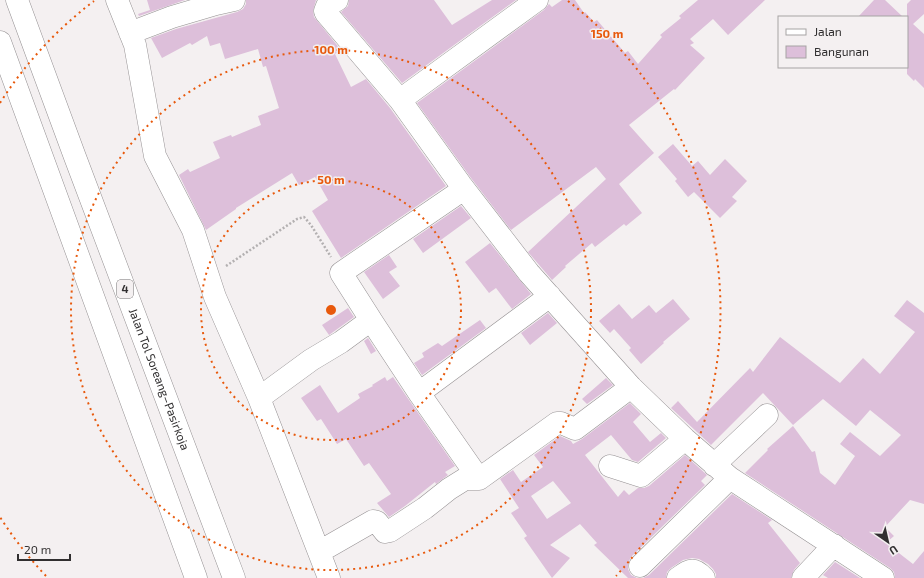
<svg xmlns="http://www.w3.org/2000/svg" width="924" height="578" viewBox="0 0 924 578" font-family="'Exo 2',sans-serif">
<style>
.building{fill:#ddbfda;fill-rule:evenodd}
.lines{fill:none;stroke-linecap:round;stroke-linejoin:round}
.minor-casing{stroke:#959193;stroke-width:23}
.highway-casing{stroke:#959193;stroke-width:23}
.path{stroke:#b3b0b1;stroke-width:2.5;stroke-dasharray:2 2;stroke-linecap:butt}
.minor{stroke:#fff;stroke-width:22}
.highway{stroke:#fff;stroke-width:22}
.ring{fill:none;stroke:#e8590c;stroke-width:2;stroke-dasharray:2 4}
.labels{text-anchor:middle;stroke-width:3;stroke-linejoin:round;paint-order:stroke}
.shield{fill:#f4f0f1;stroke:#6c696a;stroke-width:1}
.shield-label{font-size:11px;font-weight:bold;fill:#312f30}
.street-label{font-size:12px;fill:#312f30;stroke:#f4f0f1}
.centre{fill:#e8590c;stroke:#f4f0f1;stroke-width:2}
.ring-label{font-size:12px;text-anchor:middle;font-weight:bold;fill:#e8590c;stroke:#f4f0f1;stroke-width:3;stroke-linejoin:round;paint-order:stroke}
</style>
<rect width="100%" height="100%" fill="#f4f0f1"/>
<path class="building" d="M147 0H185L139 16 138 14 150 10Z
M246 0H316L313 11 314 17 341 50 335 54 351 87 366 79 390 108 446 186 341 258 312 211 328 200 315 177 299 185 292 173 236 208V209L206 230 179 175 188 169 190 172 220 158 213 142 231 135 232 137 261 125 258 116 279 108 266 66 263 67 258 49 225 59 220 43 210 46 207 36 192 45 190 43 162 58 151 38 176 29 237 12 243 9 246 4Z
M349 0H434L452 25 492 0H516L402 83 341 12 348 6Z
M562 0H575L584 13 585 12 594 22 597 20 625 53 628 51 638 64 662 37 660 35 681 18 679 16 698 0H765L728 35 713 19 690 39 694 43 690 45 705 58 675 90 674 89 629 125 654 153 619 184 642 213 626 226 624 224 595 247 592 243 565 266 566 267 552 280 528 252 606 179 596 167 511 230 471 178 417 103 544 10 549 4 552 7Z
M874 0H885L903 17H858Z
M911 0H924V14L913 24 924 34V88L915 79 914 81 907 74V4Z
M673 144 692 166 698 161 710 175 725 159 747 181 732 197 737 201 720 218 694 192 688 197 675 181 677 179 658 157Z
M461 206 471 218 423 253 413 239Z
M490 243 531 294 512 309 496 288 489 293 465 262Z
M389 255 397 267 389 272 400 286 383 299 364 272Z
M673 299 690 319 663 342 664 343 641 364 629 350 631 348 614 329 610 333 599 321 619 304 632 319 649 305 656 313Z
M907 300 924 313V504L910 500 885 527 894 536 886 543 913 564 924 551V578H895L894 572 890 568 745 473 768 450 767 449 793 426 812 452 815 451 820 473 835 485 855 456 840 444 850 432 880 456 901 435 870 410 856 426 823 399 793 425 763 393 711 445 671 408 678 401 697 422 750 368 753 372 780 337 840 383 863 358 880 374 915 332 894 316Z
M348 308 354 317 329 335 322 325Z
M548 313 557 323 530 345 521 333Z
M480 320 486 328 422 375 414 363 424 357 422 353 438 343 442 346Z
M368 338 376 351 371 354 364 341Z
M385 377 387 381 393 377 455 466 445 472 448 475 436 484 435 482 405 506 389 517 377 503 391 494 369 463 364 466 346 439 337 444 321 419 317 421 301 398 320 385 338 413 360 398 358 394 373 386 372 385Z
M606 378 613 385 587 404 582 399Z
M630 403 641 414 633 422 650 442 661 433 666 438 638 462 632 460 611 435 585 455 618 497 624 490 629 495 638 488H644L649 486 685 455 707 475 701 481 705 485 631 557 628 563V569L631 575 637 578H628L594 545 597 543 580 524 550 545 570 558 552 578 524 538 527 536 511 513 519 508 500 479 513 470 521 482 543 467 534 455 560 436 571 441 573 444 582 439ZM553 481 571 503 547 519 531 496Z
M732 494 772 520 768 523 800 563 794 570 791 578H716V574L713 569 708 564 699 559 692 558 683 560 671 568 667 572 666 578H643L649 575Z
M835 562 860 578H828L823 575Z"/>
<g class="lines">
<g class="minor-casing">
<path id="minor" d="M117 0 135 45 155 156 193 230 215 297 259 398 329 578
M337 0 327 6 325 11 326 13 400 100 461 185 529 273 631 387 685 439 730 478 883 578
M130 33 172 17 216 4 234 0
M400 100 537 0
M371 320 341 273 464 189
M419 393 479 479
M259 398 311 360 341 342 371 320 419 393 550 296
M714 465 767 415
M610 466 641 476 685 439
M319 552 373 521 377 522 385 532 390 531 425 508 449 489 465 479H479L557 423H561L575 429 631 387
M640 566 730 478
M678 578C690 570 693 566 704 578
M803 578 834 545"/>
</g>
<g class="highway-casing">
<g id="highway">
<path id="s1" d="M17 0 75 157 234 578"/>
<path d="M0 42 196 578"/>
</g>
</g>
<path class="path" d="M226 266 297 219 304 217 311 225 331 257"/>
<use href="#minor" class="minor"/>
<use href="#highway" class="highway"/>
</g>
<g class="ring">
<circle cx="331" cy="310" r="130"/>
<circle cx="331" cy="310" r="260"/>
<path d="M46 576A390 390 0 0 1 0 517M0 103A390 390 0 0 1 94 1M568 1A390 390 0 0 1 616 576"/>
</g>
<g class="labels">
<rect class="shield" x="117" y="280" width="16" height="18" rx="3"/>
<g class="shield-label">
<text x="125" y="293">4</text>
</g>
<g class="street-label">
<text dy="4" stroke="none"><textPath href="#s1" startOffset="405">Jalan Tol Soreang–Pasirkoja</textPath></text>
</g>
</g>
<circle cx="331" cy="310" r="6" class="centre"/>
<g class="ring-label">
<text x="607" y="38">150 m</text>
<text x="331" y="54">100 m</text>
<text x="331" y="184">50 m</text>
</g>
<rect x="778" y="16" width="130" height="52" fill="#f4f0f1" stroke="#a6a3a4"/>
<rect x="786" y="29" width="20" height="6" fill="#ffffff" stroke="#a6a3a4"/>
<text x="814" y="36" font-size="12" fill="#312f30">Jalan</text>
<rect x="786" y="46" width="20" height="12" fill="#ddbfda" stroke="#a6a3a4"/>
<text x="814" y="56" font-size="12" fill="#312f30">Bangunan</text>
<g transform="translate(888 542) rotate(146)" stroke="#f4f0f1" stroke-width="3" paint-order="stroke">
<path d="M0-3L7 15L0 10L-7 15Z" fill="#312f30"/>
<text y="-6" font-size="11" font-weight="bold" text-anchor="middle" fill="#312f30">U</text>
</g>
<path d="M18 554v6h52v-6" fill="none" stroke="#312f30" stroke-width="2"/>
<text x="24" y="554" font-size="12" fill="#312f30" stroke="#f4f0f1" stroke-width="3" paint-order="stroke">20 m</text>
</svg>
